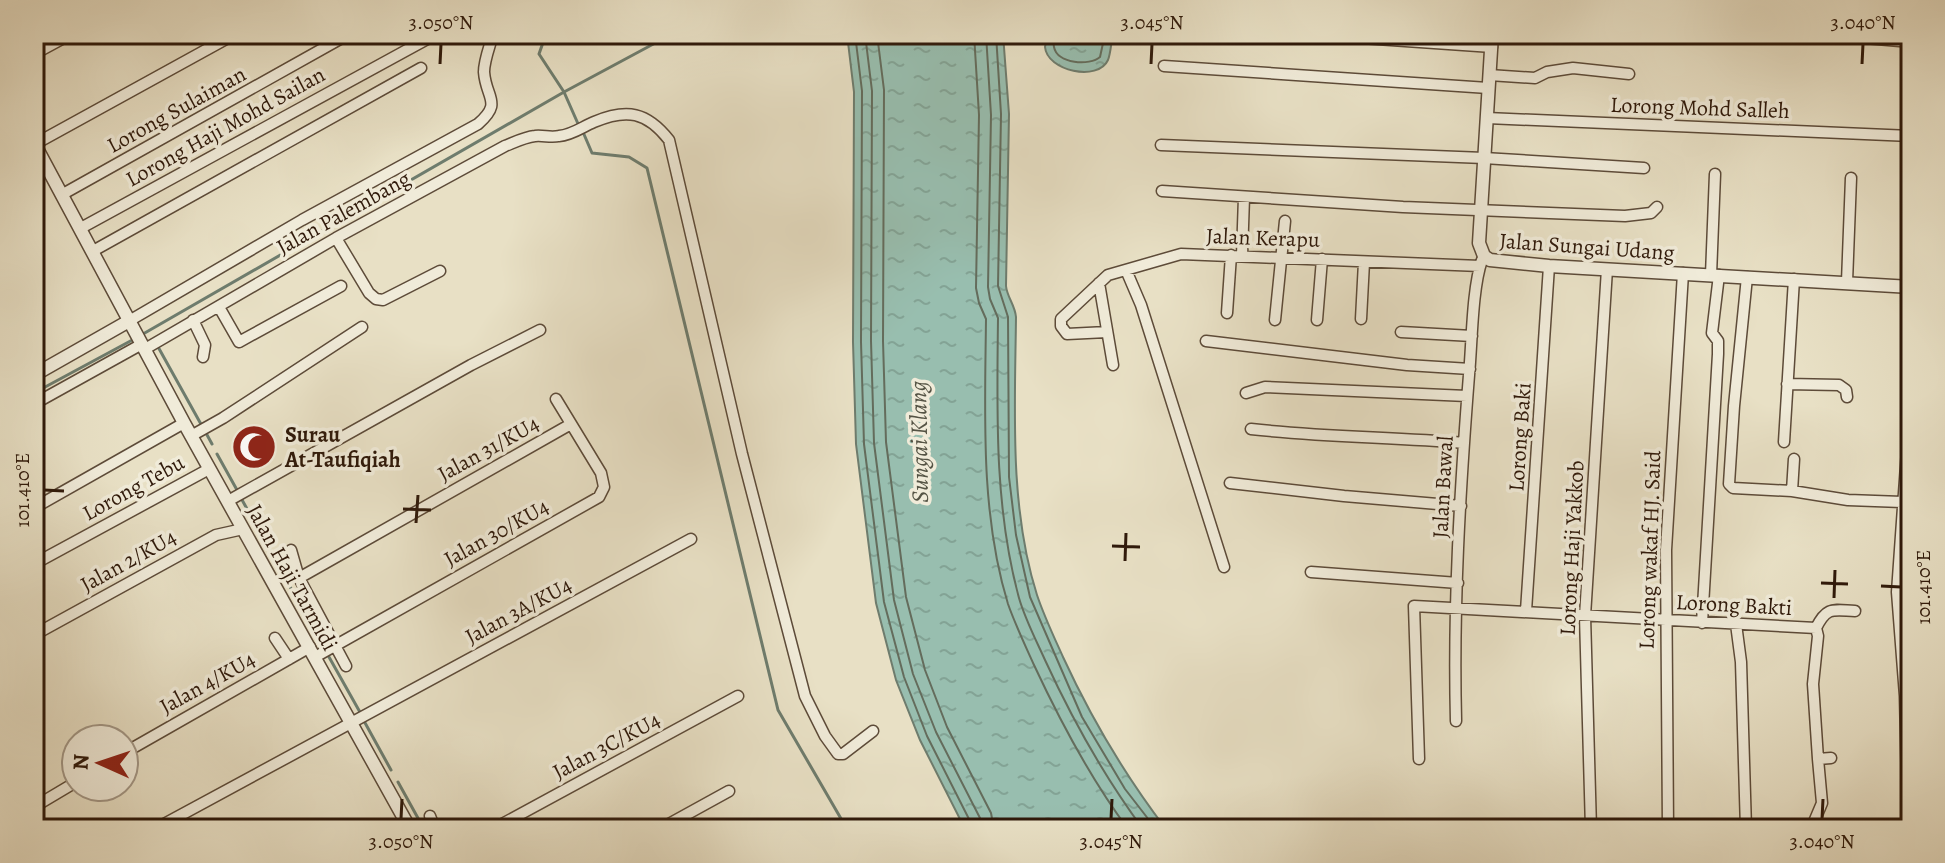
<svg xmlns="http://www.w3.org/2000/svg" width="1945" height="863" viewBox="0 0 1945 863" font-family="Alegreya,serif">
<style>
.water{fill:url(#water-ripples);stroke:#6e7c6d;stroke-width:2}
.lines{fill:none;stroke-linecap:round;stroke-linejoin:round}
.shore{stroke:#646c5c;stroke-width:2}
.stream{stroke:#6e7c6d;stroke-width:3}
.minor-casing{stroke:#5d4b39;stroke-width:13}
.tertiary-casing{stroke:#5d4b39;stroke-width:15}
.minor{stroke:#f0ebd9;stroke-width:10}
.tertiary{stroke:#f0ebd9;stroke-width:12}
.ticks{fill:none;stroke:#2f190a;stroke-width:3}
.labels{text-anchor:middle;stroke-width:7;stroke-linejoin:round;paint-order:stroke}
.street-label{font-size:22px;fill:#2f190a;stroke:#f0ebd9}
.poi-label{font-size:22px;font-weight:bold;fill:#2f190a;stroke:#f0ebd9;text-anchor:start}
.water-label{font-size:24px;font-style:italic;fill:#545344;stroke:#f0ebd9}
.neatline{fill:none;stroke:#2f190a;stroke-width:3}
.ticks-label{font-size:20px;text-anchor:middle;fill:#2f190a}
</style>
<defs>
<pattern id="water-ripples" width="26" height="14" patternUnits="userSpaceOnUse" patternTransform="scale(2)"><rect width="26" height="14" fill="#98beaf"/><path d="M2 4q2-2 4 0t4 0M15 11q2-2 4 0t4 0" fill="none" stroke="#83a395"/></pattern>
</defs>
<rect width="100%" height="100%" fill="#e8e0c5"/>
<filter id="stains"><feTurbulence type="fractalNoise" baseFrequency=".0025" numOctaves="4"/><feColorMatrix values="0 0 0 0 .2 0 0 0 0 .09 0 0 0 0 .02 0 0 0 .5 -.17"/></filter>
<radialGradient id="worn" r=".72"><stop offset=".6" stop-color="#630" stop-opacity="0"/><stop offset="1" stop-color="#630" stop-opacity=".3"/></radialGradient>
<path class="water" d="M847 34H1003L1009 114 1006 286C1007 297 1015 305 1016 317 1015 408 1009 507 1037 595 1044 616 1054 637 1063 657 1092 720 1124 774 1166 829H965L920 740 896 680 876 603 856 444 853 342 854 92Z
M1048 34H1113C1111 42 1111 52 1108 60 1098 82 1047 71 1045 47 1045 46 1048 35 1048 34Z"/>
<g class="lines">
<path class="shore" d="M855 34 862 91 861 342 864 444 884 602 904 677 927 736 971 823 972 829
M865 34 872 91 871 341 874 443 894 600 913 674 936 732 980 818 982 829
M877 34 884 90 883 341 886 442 906 597 925 670 947 727 991 813 994 829
M974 34 979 115 976 288 979 303 986 319C985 413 980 513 1008 604 1015 624 1025 645 1034 665 1061 723 1090 778 1128 829
M986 34 991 115 988 287 990 299 998 318C997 411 994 507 1019 598 1025 619 1036 640 1045 660 1073 721 1103 775 1143 829
M996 34 1001 114 998 286 1008 317 1009 477 1016 535 1030 597 1082 717 1125 789 1156 829
M1055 34C1055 38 1053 43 1054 47 1057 64 1090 66 1100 57L1105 34"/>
<path class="stream" d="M546 34 539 54 564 92 579 126
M583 132 592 153 629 157 647 168 778 710 847 829
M143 334 564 92 672 34
M157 345 202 426
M34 393 136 338
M206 433 212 444
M217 454 237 490
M241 498 320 641
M329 657 361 714
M364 721 391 770
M398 782 424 829"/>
<g class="minor-casing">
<path id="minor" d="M1304 34 1492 47
M1772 37 1865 38 1911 42
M34 54 71 34
M1164 66 1488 88
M1489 75 1535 78 1547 72 1573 68 1629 74
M1487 118 1911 136
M35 144 235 34
M1161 145 1484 158 1644 168
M1162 191 1403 207 1625 216 1651 213 1657 207
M63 194 349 34
M81 228 429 38 430 34
M336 238 369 293 376 299 383 300 440 271
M93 251 421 68
M1242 255 1244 197
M1126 270 1141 305 1224 567
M1711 275 1715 174
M1747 277 1734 406 1729 484 1733 488 1792 491 1848 500 1902 502
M1847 282 1851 178
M1099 283 1113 365
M219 307 239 342 341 286
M1227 313 1231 255
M1361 319 1364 262
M193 320 205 345 203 357
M1275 320 1285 221
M1317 320 1322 259
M129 321 302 220 478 124C503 102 486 99 484 72 484 60 490 46 493 34
M1107 332 1067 334 1061 326V319L1108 275 1181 254 1480 266
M1401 332 1472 336
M1206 341 1407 365 1470 369
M145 349 336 238 505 146C515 142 525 137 535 136 543 135 551 138 559 136 572 135 582 127 594 122 627 108 647 112 669 140L742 454 805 696 825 736 838 754H843L873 731
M1787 384 1839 385 1846 390 1847 397
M1246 393 1265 387 1467 396
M34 404 142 344
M1251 429C1322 437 1393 437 1464 443
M191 436 223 418 362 327
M1784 442 1794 279
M1230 483 1344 496 1461 506
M1792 491 1794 459
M228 501 471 365 540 330
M34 508 184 423
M291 550 299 578 346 666
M34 564 209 469
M1311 572 1458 583
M299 578 571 424
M1526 611 1549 266
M1702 623 1718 354V341L1712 333 1719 275
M1736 624 1741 662 1746 829
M1816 628 1818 636 1813 684 1818 759 1831 758
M34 635 216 535 243 529
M275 638 289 659
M315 657 599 497 604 487 601 473 556 399
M1456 721C1453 606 1460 490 1469 375 1472 344 1472 288 1482 260
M124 753 310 647
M1419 759 1414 606 1816 628C1827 606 1833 610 1855 611
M34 807 76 782
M430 816 435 829
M155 829 691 539
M493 829 738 696
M660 829 729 791
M1591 829 1585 616 1607 269
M1668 829 1666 550 1683 273
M1811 829 1822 803 1818 759
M1908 829 1905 696 1897 592 1911 394"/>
</g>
<g class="tertiary-casing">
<path id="tertiary" d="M1492 34 1479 243 1484 256 1490 260 1549 266 1911 287
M34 143 184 423 410 829
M34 375 129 321"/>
</g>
<use href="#minor" class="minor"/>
<use href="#tertiary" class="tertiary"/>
</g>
<path class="ticks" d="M440 64 441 44M1151 64 1152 44M1862 64 1863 44M44 490 64 491M403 509 431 510M416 523 418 495M1112 546 1140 547M1125 561 1126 533M1821 583 1848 584M1881 586 1901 587M1834 598 1835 570M401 819 402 799M1111 819 1112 799M1822 819 1823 799"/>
<defs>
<g id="mosque-disc" transform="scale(2.3)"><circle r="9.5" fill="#8f2418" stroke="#f0ebd9"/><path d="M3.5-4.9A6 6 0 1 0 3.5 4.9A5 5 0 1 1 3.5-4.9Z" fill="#fff"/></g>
</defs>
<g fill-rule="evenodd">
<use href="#mosque-disc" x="254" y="447"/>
</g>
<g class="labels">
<g class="street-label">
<text transform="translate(1700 107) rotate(2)" y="8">Lorong Mohd Salleh</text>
<text transform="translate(176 109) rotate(-29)" y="8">Lorong Sulaiman</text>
<text transform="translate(225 126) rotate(-29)" y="8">Lorong Haji Mohd Sailan</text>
<text transform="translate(343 212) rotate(-29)" y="8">Jalan Palembang</text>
<text transform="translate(1263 237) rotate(2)" y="8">Jalan Kerapu</text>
<text transform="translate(1587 246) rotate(4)" y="8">Jalan Sungai Udang</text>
<text transform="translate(1519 437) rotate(-86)" y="8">Lorong Baki</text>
<text transform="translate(488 448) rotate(-29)" y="8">Jalan 31/KU4</text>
<text transform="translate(133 487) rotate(-29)" y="8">Lorong Tebu</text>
<text transform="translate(1442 487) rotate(-87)" y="8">Jalan Bawal</text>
<text transform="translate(496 532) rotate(-29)" y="8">Jalan 30/KU4</text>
<text transform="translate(1571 548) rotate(-87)" y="8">Lorong Haji Yakkob</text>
<text transform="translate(1649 550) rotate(-88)" y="8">Lorong wakaf HJ. Said</text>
<text transform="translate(128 560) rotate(-29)" y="8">Jalan 2/KU4</text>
<text transform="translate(293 577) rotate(61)" y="8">Jalan Haji Tarmidi</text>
<text transform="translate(1734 604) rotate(3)" y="8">Lorong Bakti</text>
<text transform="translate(518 610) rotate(-28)" y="8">Jalan 3A/KU4</text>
<text transform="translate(207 682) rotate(-29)" y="8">Jalan 4/KU4</text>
<text transform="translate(606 745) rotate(-28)" y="8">Jalan 3C/KU4</text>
</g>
<g class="poi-label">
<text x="285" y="442">Surau<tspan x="285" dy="25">At-Taufiqiah</tspan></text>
</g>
<g class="water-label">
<text transform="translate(919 442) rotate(-91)" y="8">Sungai Klang</text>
</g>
</g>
<rect width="1945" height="863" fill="none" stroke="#e8e0c5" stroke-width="88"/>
<g transform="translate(100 763) rotate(273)"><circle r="38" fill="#f0ebd9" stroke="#a39786" stroke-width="2"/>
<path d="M0-6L14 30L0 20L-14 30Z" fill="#8f2418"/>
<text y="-12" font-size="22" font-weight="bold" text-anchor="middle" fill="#2f190a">N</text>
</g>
<rect x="44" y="44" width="1857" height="775" class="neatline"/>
<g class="ticks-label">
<text x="441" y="29">3.050°N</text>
<text x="1152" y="29">3.045°N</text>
<text x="1863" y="29">3.040°N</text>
<text transform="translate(22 490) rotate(-90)" y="7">101.410°E</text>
<text transform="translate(1923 587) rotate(-90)" y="7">101.410°E</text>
<text x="401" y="848">3.050°N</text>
<text x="1111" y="848">3.045°N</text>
<text x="1822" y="848">3.040°N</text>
</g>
<rect width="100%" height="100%" filter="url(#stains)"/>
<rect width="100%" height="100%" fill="url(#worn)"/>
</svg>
